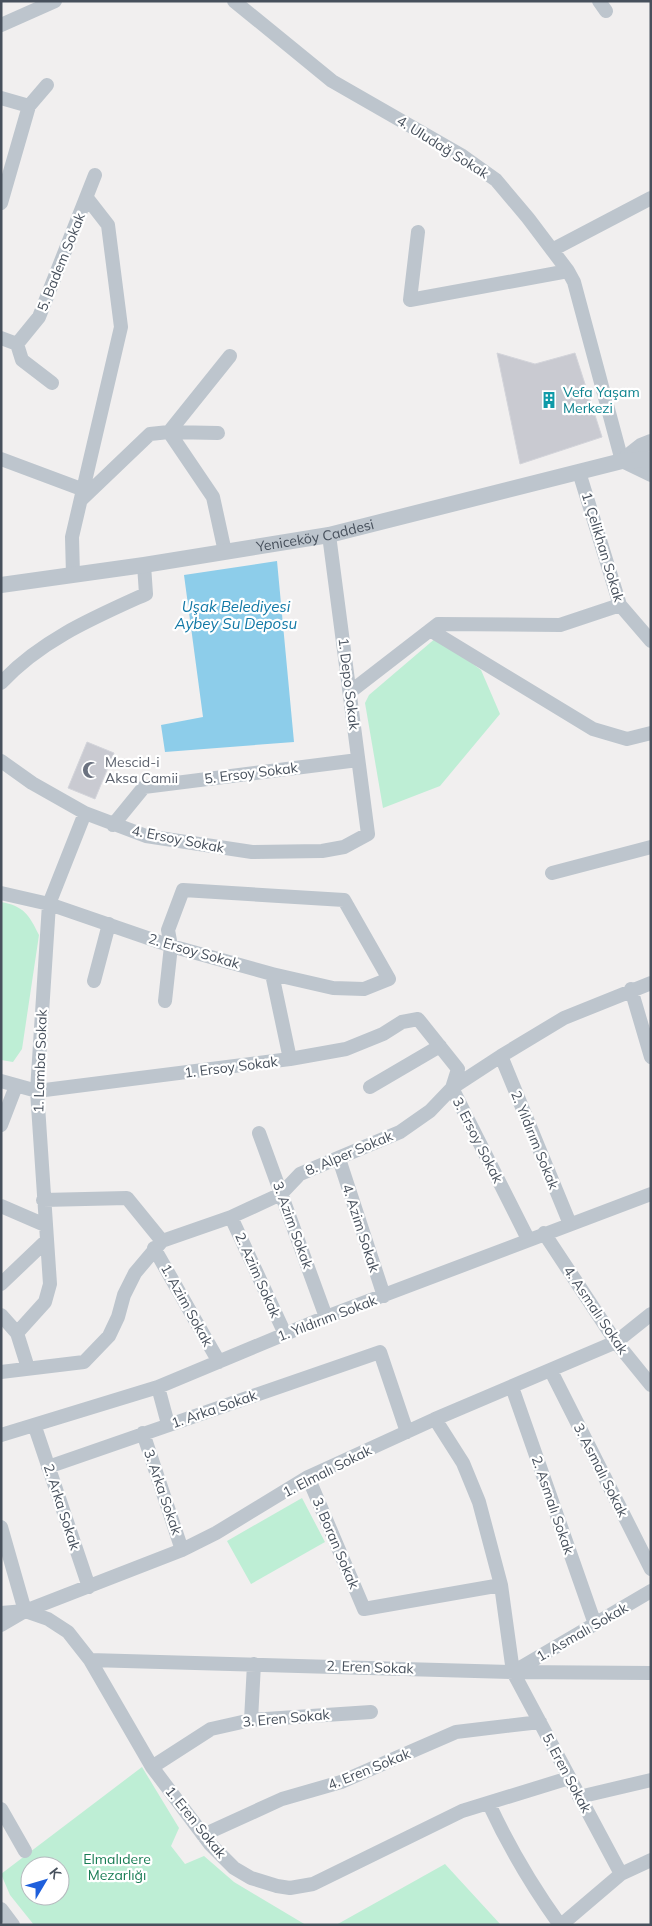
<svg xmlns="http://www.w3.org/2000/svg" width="652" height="1926" viewBox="0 0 652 1926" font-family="Mulish,sans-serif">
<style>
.green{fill:#beeed5;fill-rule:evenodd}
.water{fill:#8dcdea}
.building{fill:#c9cad1;stroke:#d3d4da}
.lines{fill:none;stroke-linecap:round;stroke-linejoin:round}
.minor{stroke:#bdc5cd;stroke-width:14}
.tertiary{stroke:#bdc5cd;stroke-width:16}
.labels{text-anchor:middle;stroke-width:4.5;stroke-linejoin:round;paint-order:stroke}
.street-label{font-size:14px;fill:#47505c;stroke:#fff}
.culture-label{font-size:14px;fill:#0d838f;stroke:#fff;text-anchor:start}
.worship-label{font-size:14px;fill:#5b616d;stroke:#fff;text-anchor:start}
.park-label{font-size:14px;fill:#197c54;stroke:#fff}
.water-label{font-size:15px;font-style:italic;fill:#1078a6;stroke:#fff}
</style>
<rect width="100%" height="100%" fill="#f1efef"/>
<path class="green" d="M437 637 481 670 500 714 440 786 383 808 365 703 369 695Z
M1 902C24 906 29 915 39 935L22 1049 13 1062 1 1060Z
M302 1498 325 1542 251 1584 227 1541Z
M142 1767 179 1828 171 1846 185 1864 204 1856 234 1882 306 1925H34L10 1895 1 1874ZM30 1866H60V1896H30Z
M445 1864 501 1925H336Z"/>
<path class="water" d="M277 561 294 742 165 752 161 725 203 717 184 575Z"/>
<path class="building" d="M497 353 535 364 575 353 602 437 520 464Z
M87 742 114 753 95 799 68 788Z"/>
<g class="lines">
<path class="minor" d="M234 1 332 81 461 155 496 180 528 218 568 271 574 282 622 461 651 475
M599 1 606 11
M1 25 55 1
M1 98 29 106
M1 203 29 106 47 85
M418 232 410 300 568 271
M552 250 651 198
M1 338 17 344
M17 344 39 317 95 175
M17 344 22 360 52 383
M169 432 213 497 225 552
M169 432 218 433
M1 459 84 490
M579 472 620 605 651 641
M82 499 150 434 169 432 230 356
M73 575 72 537 121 327 108 225 87 198
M430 630 593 729 627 739 651 733
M1 683C41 640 93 618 146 594L144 565
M350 692 438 624 560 625 620 605
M1 761 32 783 85 813 146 836 252 852 322 851 344 847 368 834 329 535
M113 825 144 787 358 760
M552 873 651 847
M1 893 49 904 171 946 272 974 333 988 364 989 389 979 344 900 183 890 168 930 171 946 165 1001
M272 974 290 1059
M94 981 109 924
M631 989 651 1057
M501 1056 570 1224
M1 1081 37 1091 290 1059 346 1049 383 1034 402 1022 418 1019 458 1069 452 1088 528 1239
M370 1087 440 1046
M1 1125 16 1086
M259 1133 326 1317
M339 1159 384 1296
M43 1200 127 1198 162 1241
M1 1206 45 1225
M231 1217 285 1334
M544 1233 616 1342 651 1385
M154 1248 219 1362
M1 1284 46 1241
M1 1315 17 1333 28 1368
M17 1333 45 1302 50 1284 37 1091 49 904 85 813
M551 1371 651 1569
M1 1372 84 1362 109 1336 118 1317 124 1295 135 1273 162 1241 231 1217 281 1194 300 1174 400 1132 430 1111 452 1088 501 1056 564 1018 651 983
M158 1387 168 1424
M512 1387 595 1624
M435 1419 463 1463 479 1502 501 1585 513 1672 621 1874
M35 1427 89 1587
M143 1433 182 1550
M1 1435 158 1387 326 1317 651 1194
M48 1467 380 1352 407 1432
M308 1477 364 1609 501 1585
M1 1527 25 1611
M1 1613 25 1611 48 1619 68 1632 90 1660 152 1767 210 1844 234 1868 251 1878 277 1886 290 1888 313 1884 462 1811 569 1778
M1 1625 25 1611 182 1550 216 1533 308 1477 435 1419 616 1342 651 1314
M90 1660 513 1672 651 1673
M513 1672 651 1591
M251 1720 254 1664
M152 1767 211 1729 251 1720 371 1712
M579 1797 651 1780
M489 1804C509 1847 532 1886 560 1925
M1 1809 25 1851
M203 1835 282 1799 341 1782 456 1732 540 1722
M1 1909 13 1925
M561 1925 621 1874 651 1860"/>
<g class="tertiary">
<path d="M622 461 641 446 651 442"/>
<path id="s1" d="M1 585 144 565 329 535 622 461 651 459"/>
</g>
</g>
<defs>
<g id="building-bare" transform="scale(1.35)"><path d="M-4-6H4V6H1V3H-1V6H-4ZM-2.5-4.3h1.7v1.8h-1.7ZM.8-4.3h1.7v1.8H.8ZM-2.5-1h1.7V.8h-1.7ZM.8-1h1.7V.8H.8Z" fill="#0f9aa8" stroke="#fff" stroke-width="2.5" paint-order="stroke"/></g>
<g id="mosque-bare" transform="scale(1.35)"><path d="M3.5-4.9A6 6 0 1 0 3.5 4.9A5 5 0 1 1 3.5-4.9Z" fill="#6b7280" stroke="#fff" stroke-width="2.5" paint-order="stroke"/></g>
</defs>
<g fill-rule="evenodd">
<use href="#building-bare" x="549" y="400"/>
<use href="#mosque-bare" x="91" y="770"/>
</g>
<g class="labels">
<g class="street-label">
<text transform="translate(443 147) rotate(32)" y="5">4. Uludağ Sokak</text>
<text transform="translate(61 262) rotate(-68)" y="5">5. Badem Sokak</text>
<text dy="5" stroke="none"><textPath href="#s1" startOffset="318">Yeniceköy Caddesi</textPath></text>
<text transform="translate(603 547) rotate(73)" y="5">1. Çelikhan Sokak</text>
<text transform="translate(349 684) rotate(83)" y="5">1. Depo Sokak</text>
<text transform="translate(251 773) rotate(-7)" y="5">5. Ersoy Sokak</text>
<text transform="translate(178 839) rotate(11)" y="5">4. Ersoy Sokak</text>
<text transform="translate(194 951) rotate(16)" y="5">2. Ersoy Sokak</text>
<text transform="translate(40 1061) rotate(-88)" y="5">1. Lamba Sokak</text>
<text transform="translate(231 1067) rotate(-7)" y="5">1. Ersoy Sokak</text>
<text transform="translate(478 1140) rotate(63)" y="5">3. Ersoy Sokak</text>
<text transform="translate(535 1140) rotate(68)" y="5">2. Yıldırım Sokak</text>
<text transform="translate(349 1153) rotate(-23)" y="5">8. Alper Sokak</text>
<text transform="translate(293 1225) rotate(70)" y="5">3. Azim Sokak</text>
<text transform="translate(361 1228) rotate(72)" y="5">4. Azim Sokak</text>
<text transform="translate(258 1275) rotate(66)" y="5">2. Azim Sokak</text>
<text transform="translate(187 1305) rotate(61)" y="5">1. Azim Sokak</text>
<text transform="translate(596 1310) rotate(56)" y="5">4. Asmalı Sokak</text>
<text transform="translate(327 1318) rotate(-21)" y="5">1. Yıldırım Sokak</text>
<text transform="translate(214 1409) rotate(-19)" y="5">1. Arka Sokak</text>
<text transform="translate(601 1470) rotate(63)" y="5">3. Asmalı Sokak</text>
<text transform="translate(327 1471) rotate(-27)" y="5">1. Elmalı Sokak</text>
<text transform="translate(163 1492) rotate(71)" y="5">3. Arka Sokak</text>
<text transform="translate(553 1505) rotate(71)" y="5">2. Asmalı Sokak</text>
<text transform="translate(62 1507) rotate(72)" y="5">2. Arka Sokak</text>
<text transform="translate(336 1543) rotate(67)" y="5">3. Boran Sokak</text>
<text transform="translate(582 1632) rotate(-30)" y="5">1. Asmalı Sokak</text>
<text transform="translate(370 1667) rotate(2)" y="5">2. Eren Sokak</text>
<text transform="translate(286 1718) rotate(-5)" y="5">3. Eren Sokak</text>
<text transform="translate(369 1769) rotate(-22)" y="5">4. Eren Sokak</text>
<text transform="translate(567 1773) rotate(62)" y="5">5. Eren Sokak</text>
<text transform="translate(196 1822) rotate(51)" y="5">1. Eren Sokak</text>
</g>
<g class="culture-label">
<text x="563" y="397">Vefa Yaşam<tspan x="563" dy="16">Merkezi</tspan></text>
</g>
<g class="worship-label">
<text x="105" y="767">Mescid-i<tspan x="105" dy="16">Aksa Camii</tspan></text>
</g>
<g class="park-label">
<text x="117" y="1864">Elmalıdere<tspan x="117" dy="16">Mezarlığı</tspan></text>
</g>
<g class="water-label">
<text x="236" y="612">Uşak Belediyesi<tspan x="236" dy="17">Aybey Su Deposu</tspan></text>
</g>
</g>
<rect width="652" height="1926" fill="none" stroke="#47505c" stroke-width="5"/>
<g transform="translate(45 1881) rotate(52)"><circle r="24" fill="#ffffff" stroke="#b5b9be"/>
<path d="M0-4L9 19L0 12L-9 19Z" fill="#1e5fdc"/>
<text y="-8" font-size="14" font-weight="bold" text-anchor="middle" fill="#47505c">K</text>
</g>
</svg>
